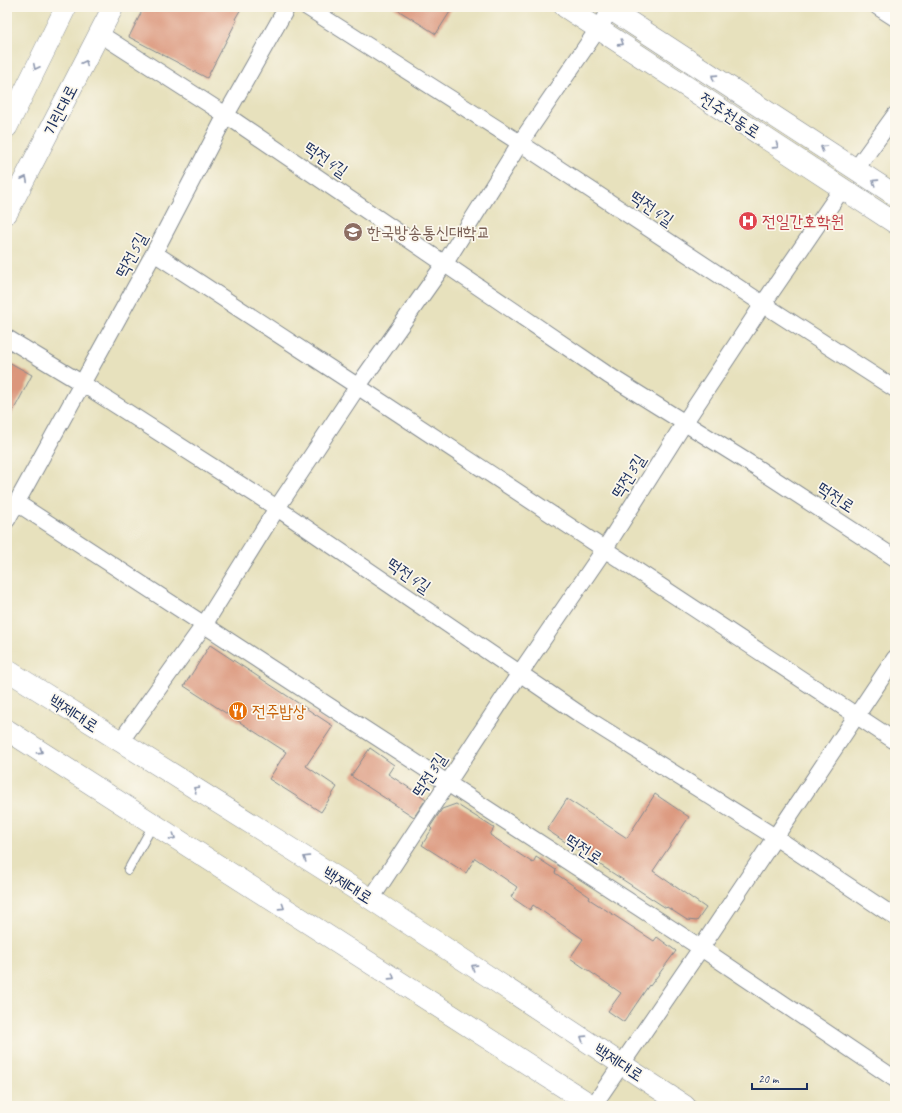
<svg xmlns="http://www.w3.org/2000/svg" width="902" height="1113" viewBox="0 0 902 1113" font-family="Caveat,'Poor Story',sans-serif">
<style>
.building{fill:#db967c}
.lines{fill:none;stroke-linecap:round;stroke-linejoin:round}
.service-casing{stroke:#81888e;stroke-width:10}
.minor-casing{stroke:#81888e;stroke-width:18}
.tertiary-casing{stroke:#81888e;stroke-width:22}
.service{stroke:#fff;stroke-width:8}
.minor{stroke:#fff;stroke-width:16}
.tertiary{stroke:#fff;stroke-width:21}
.oneway{stroke:#8d97ae}
.labels{text-anchor:middle;stroke-width:3.5;stroke-linejoin:round;paint-order:stroke}
.street-label{font-size:17px;fill:#1b2f5e;stroke:#fbf7ec}
.health-label{font-size:17px;fill:#be3a42;stroke:#fbf7ec;text-anchor:start}
.education-label{font-size:17px;fill:#785e54;stroke:#fbf7ec;text-anchor:start}
.food-label{font-size:17px;fill:#c56008;stroke:#fbf7ec;text-anchor:start}
</style>
<rect width="100%" height="100%" fill="#fbf7ec"/>
<filter id="ink" filterUnits="userSpaceOnUse"><feTurbulence type="fractalNoise" baseFrequency=".025" numOctaves="2"/><feDisplacementMap in="SourceGraphic" scale="8" xChannelSelector="R" yChannelSelector="G"/><feConvolveMatrix kernelMatrix="1 2 1 2 8 2 1 2 1" color-interpolation-filters="sRGB"/></filter>
<filter id="wash" filterUnits="userSpaceOnUse"><feTurbulence type="fractalNoise" baseFrequency=".012" numOctaves="4" result="noise"/><feDisplacementMap in="SourceGraphic" scale="16" xChannelSelector="R" yChannelSelector="G"/><feGaussianBlur stdDeviation="0.9" result="paint"/><feColorMatrix in="noise" values="0 0 0 0 0 0 0 0 0 0 0 0 0 0 0 0 0 1.4 0 .05"/><feComposite in="paint" operator="in"/></filter>
<g filter="url(#wash)">
<rect width="100%" height="100%" fill="#e7e1bd"/>
<g id="blocks">
<path class="building" d="M144 7H242L235 19 237 20 207 78 129 37Z
M393 7H453L436 34Z
M7 361 32 375 7 423Z
M210 645 333 726 306 766 337 787 321 812 269 779 286 752 184 686Z
M370 748 394 765 388 774 426 799 414 817 351 776Z
M655 794 689 817 653 871 706 908 697 921 687 920 667 907 666 908 547 830 567 799 627 838Z
M456 804 494 828 490 835 533 863 536 857 556 870 555 873 590 897 589 899 654 941 657 937 676 951 650 986 649 985 624 1022 608 1011 621 993 570 958 583 939 533 905 530 910 511 897 517 887 475 858 466 873 422 845 432 829 430 827 442 809Z"/>
</g>
</g>
<g filter="url(#ink)">
<use href="#blocks" fill-opacity="0" stroke="#81888e" stroke-width="1"/>
<g class="lines">
<g class="service-casing">
<path id="service" d="M128 870 153 825"/>
</g>
<g class="minor-casing">
<path id="minor" d="M307 7 520 143 763 304 895 389
M878 7 895 18
M100 34 226 115 608 375 757 468 895 558
M856 169 895 115
M154 253C402 414 647 579 895 741
M7 338 83 384 277 508 578 713 775 837 895 917
M17 503 701 948 895 1079
M7 520 154 253 226 115 287 7
M120 742 204 625 277 508 358 386 445 263 520 143 613 7
M371 899 520 673 604 550 685 422 763 304 842 189
M593 1106 701 948 895 658"/>
</g>
<g class="tertiary-casing">
<path id="tertiary" d="M565 7 895 223
M607 7 895 195
M7 127 66 7
M7 213 113 7
M7 670 371 899 685 1106
M7 730 593 1106"/>
</g>
<use href="#service" class="service"/>
<use href="#minor" class="minor"/>
<use href="#tertiary" class="tertiary"/>
</g>
<defs><path id="oneway-chevron" d="M-2-3.5L2.5 0L-2 3.5" fill="none" stroke-width="1.6" stroke-linecap="round" stroke-linejoin="round"/></defs>
<g class="oneway">
<use href="#oneway-chevron" transform="translate(621 43) rotate(33)"/>
<use href="#oneway-chevron" transform="translate(85 63) rotate(-63)"/>
<use href="#oneway-chevron" transform="translate(36 67) rotate(116)"/>
<use href="#oneway-chevron" transform="translate(714 77) rotate(-147)"/>
<use href="#oneway-chevron" transform="translate(776 146) rotate(33)"/>
<use href="#oneway-chevron" transform="translate(823 148) rotate(-147)"/>
<use href="#oneway-chevron" transform="translate(25 179) rotate(-63)"/>
<use href="#oneway-chevron" transform="translate(875 182) rotate(-147)"/>
<use href="#oneway-chevron" transform="translate(40 751) rotate(33)"/>
<use href="#oneway-chevron" transform="translate(196 789) rotate(-148)"/>
<use href="#oneway-chevron" transform="translate(173 837) rotate(33)"/>
<use href="#oneway-chevron" transform="translate(306 858) rotate(-148)"/>
<use href="#oneway-chevron" transform="translate(282 907) rotate(33)"/>
<use href="#oneway-chevron" transform="translate(474 967) rotate(-147)"/>
<use href="#oneway-chevron" transform="translate(392 977) rotate(33)"/>
<use href="#oneway-chevron" transform="translate(583 1038) rotate(-147)"/>
</g>
</g>
<defs>
<g id="hospital-disc" transform="scale(1)"><circle r="9.5" fill="#e0444e" stroke="#fbf7ec"/><path d="M-5-5h3v3.5h4V-5h3V5h-3V1.5h-4V5h-3Z" fill="#fff"/></g>
<g id="university-disc" transform="scale(1)"><circle r="9.5" fill="#8d6e63" stroke="#fbf7ec"/><path d="M0-5L7-2L0 1L-7-2ZM-4 1L0 2.5L4 1V4Q0 6-4 4Z" fill="#fff"/></g>
<g id="restaurant-disc" transform="scale(1)"><circle r="9.5" fill="#e8710a" stroke="#fbf7ec"/><path d="M-5-6h1v4h1v-4h1v4h1v-4h1v5L-1.5 .5V6h-2V.5L-5-1ZM5-6V6H3V1.5H1.5Q1.5-4 5-6Z" fill="#fff"/></g>
</defs>
<g fill-rule="evenodd">
<use href="#hospital-disc" x="748" y="221"/>
<use href="#university-disc" x="353" y="232"/>
<use href="#restaurant-disc" x="238" y="711"/>
</g>
<g class="labels">
<g class="street-label">
<text transform="translate(60 110) rotate(-63)" y="6">기린대로</text>
<text transform="translate(730 115) rotate(33)" y="6">전주천동로</text>
<text transform="translate(326 159) rotate(34)" y="6">떡전4길</text>
<text transform="translate(652 208) rotate(34)" y="6">떡전4길</text>
<text transform="translate(131 255) rotate(-62)" y="6">떡전5길</text>
<text transform="translate(628 476) rotate(-58)" y="6">떡전3길</text>
<text transform="translate(836 497) rotate(33)" y="6">떡전로</text>
<text transform="translate(409 575) rotate(34)" y="6">떡전4길</text>
<text transform="translate(74 713) rotate(33)" y="6">백제대로</text>
<text transform="translate(429 775) rotate(-57)" y="6">떡전3길</text>
<text transform="translate(584 849) rotate(33)" y="6">떡전로</text>
<text transform="translate(348 885) rotate(32)" y="6">백제대로</text>
<text transform="translate(619 1062) rotate(33)" y="6">백제대로</text>
</g>
<g class="health-label">
<text x="762" y="227">전일간호학원</text>
</g>
<g class="education-label">
<text x="367" y="238">한국방송통신대학교</text>
</g>
<g class="food-label">
<text x="252" y="717">전주밥상</text>
</g>
</g>
<rect width="902" height="1113" fill="none" stroke="#fbf7ec" stroke-width="24"/>
<path d="M752 1083v6h55v-6" fill="none" stroke="#1b2f5e" stroke-width="2"/>
<text x="758" y="1083" font-size="12" fill="#1b2f5e" stroke="#fbf7ec" stroke-width="3" paint-order="stroke">20 m</text>
</svg>
